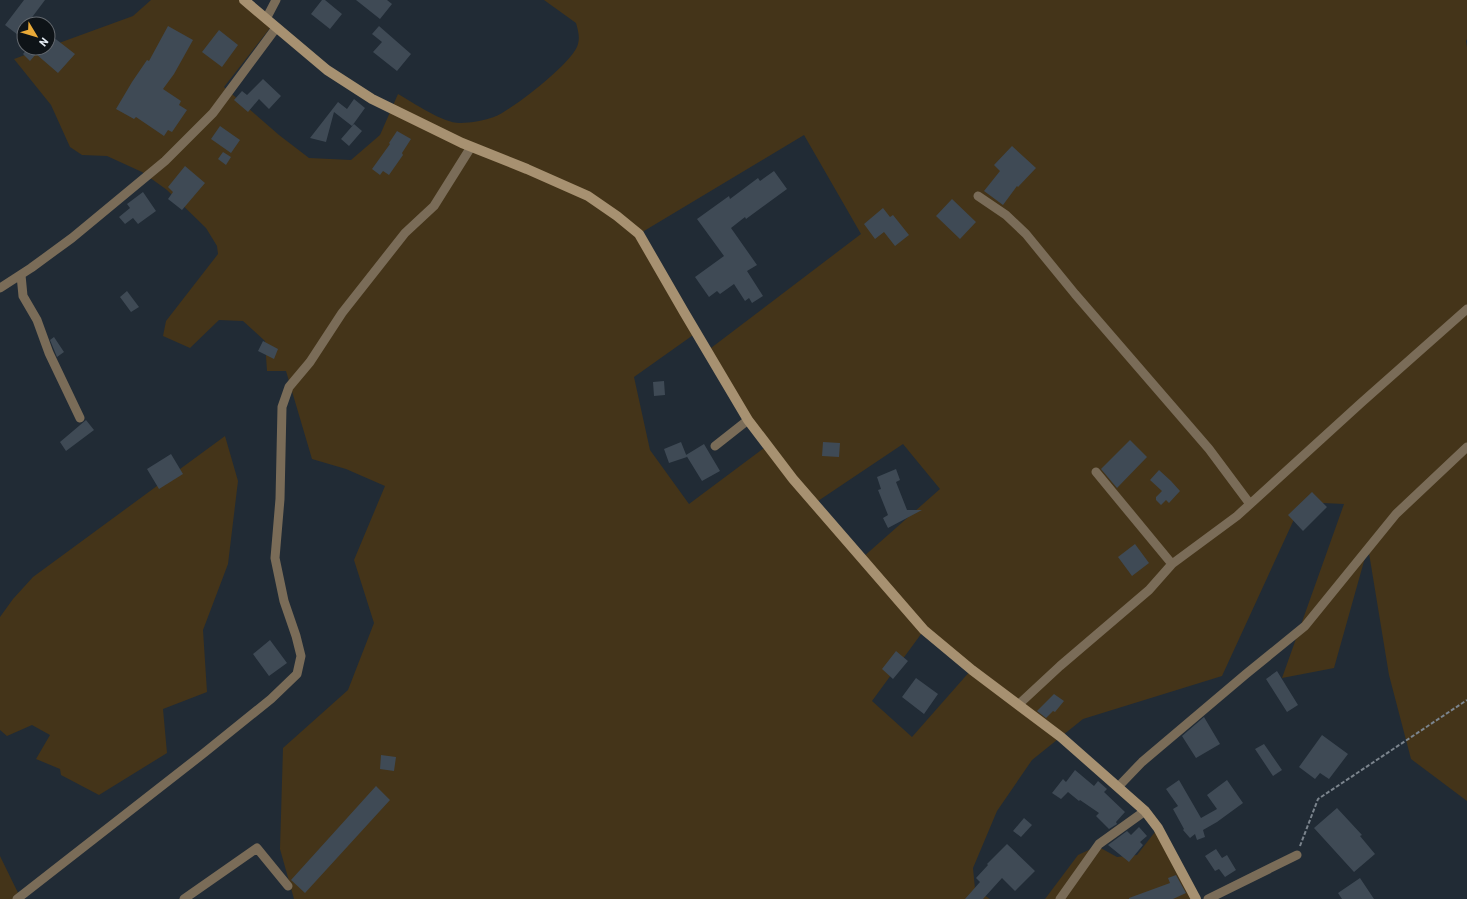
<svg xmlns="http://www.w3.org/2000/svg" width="1467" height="899" viewBox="0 0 1467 899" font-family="Barlow,sans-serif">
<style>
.green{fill:#443419;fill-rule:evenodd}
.building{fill:#3f4a55}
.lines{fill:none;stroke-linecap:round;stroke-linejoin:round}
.path{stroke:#7b848d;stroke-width:2;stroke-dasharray:4 2;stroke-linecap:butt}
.street{stroke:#7a6c58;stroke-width:9}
.secondary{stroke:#a79171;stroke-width:10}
</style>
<rect width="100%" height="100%" fill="#212b35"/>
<path class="green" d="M151 0H240L270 28 224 87 279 135 309 158 351 160 380 135 398 94C414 103 444 124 461 123 470 123 486 120 494 117 511 111 575 61 578 44 580 37 578 30 576 23L544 0H1467V39L1466 41 1467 47V801L1411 759 1389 675 1368 547 1334 668 1282 678 1344 504 1302 502 1222 676 1083 719 1032 760 997 811 973 868 975 889 990 899H294L280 849 283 748 348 690 374 623 354 560 385 486 346 469 312 459 286 371H267L265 341 243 321 219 320 190 348 163 336 166 321 218 254 217 246 206 228 167 190 142 172 107 156 82 155 70 147 51 105 14 59 44 48H48V47L133 16ZM804 135 861 234 707 351 768 445 689 504 650 450 634 377 696 333 639 234ZM903 444 940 489 862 558 815 503ZM924 630 971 670 912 737 872 701Z
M225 436 238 481 228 564 203 630 207 692 163 709 167 753 99 795 61 775 60 769 36 759 50 735 32 725 7 736 0 730V617L13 599 33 577Z
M1158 828 1195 899H1045L1078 855 1097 846 1117 857 1137 855Z
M0 856 21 899H0Z"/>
<path class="building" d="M24 0H45L27 24H24V27L18 35 5 25Z
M322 0H325L342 14 330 29 311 14Z
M356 0H387L392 4 380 19Z
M168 26 193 40 174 74 163 89 181 101 179 105 187 110 172 132 168 130 164 136 136 117 134 119 116 109 132 82 147 60 149 61Z
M379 26 411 54 397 71 373 52 382 42 372 34Z
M219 30 238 45 222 67 202 52Z
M48 33 75 54 58 73 36 54 30 61 23 54 28 48H48Z
M263 79 281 96 269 109 259 99 248 112 234 100 242 91 247 95Z
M354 99 365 108 352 126 334 112 326 142 310 138 338 102 347 109Z
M354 124 362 131 349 146 341 139Z
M220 126 240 140 231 153 211 139Z
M397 131 411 139 402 153 403 155 389 175 383 171 380 175 372 169 390 144 389 143Z
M1012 146 1036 168 1018 187 1017 186 1003 205 984 191 1000 171 994 165Z
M223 152 231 157 226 165 218 159Z
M185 166 205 183 182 210 168 199 173 192 168 187Z
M774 171 787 189 746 219 745 217 731 228 757 265 747 271 763 296 752 303 749 298 745 301 734 284 720 294 717 291 709 297 695 277 724 256 697 219 729 196 730 199 758 178 760 181Z
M143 192 156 211 138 224 133 218 125 224 119 217 130 208 127 204Z
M952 199 976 222 960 239 936 216Z
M883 208 890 217 893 215 909 235 895 246 884 232 875 239 864 224Z
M127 291 139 307 131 312 120 297Z
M54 337 64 352 57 357 50 340Z
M263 341 278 349 274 359 258 351Z
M664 381 665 395 654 396 653 382Z
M86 420 94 430 66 451 60 442Z
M1130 440 1147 457 1117 488 1101 469Z
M681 442 687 457 669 463 664 449Z
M823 442 840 443 839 457 822 456Z
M704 444 720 471 702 481 686 455Z
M171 454 183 474 159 489 147 469Z
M896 469 900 480 896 482 907 510H922L888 528 883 518 888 515 878 490 881 489 877 477Z
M1159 470 1171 481 1180 491 1169 503 1166 500 1161 505 1156 500V497L1162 491 1150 480Z
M1312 492 1327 507 1303 531 1288 515Z
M1135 544 1149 563 1132 576 1118 557Z
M270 640 287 663 269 676 253 654Z
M896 651 908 661 893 679 882 669Z
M1277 671 1298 705 1287 712 1266 679Z
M916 678 938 694 924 714 902 697Z
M1054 694 1064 701 1055 712 1053 711 1046 718 1037 711Z
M1204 717 1220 744 1196 758 1182 736Z
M1322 735 1348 754 1329 779 1320 773 1315 779 1299 767Z
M1264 744 1282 770 1273 776 1255 749Z
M381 755 396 757 394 771 380 769Z
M1075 770 1094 786 1098 781 1107 789 1104 792 1125 812 1116 822 1117 824 1109 829 1096 816 1099 813 1080 800 1079 801 1068 792 1061 799 1052 793 1063 779 1066 782Z
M1179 780 1201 818 1217 809 1207 795 1227 780 1243 803 1217 822 1203 830 1205 837 1197 840 1195 834 1190 838 1183 830 1184 829 1173 809 1178 806 1166 789Z
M376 786 390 800 305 893 291 880Z
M1337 808 1362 835 1360 836 1375 854 1354 872 1314 828Z
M1024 818 1032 825 1021 837 1013 831Z
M1139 827 1147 836 1140 842 1143 845 1129 862 1108 845 1127 831 1131 835Z
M1007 844 1035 871 1015 891 1002 878 983 899H965L980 882 976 878 988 865 987 864Z
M1216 849 1222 858 1227 855 1236 870 1225 877 1219 869 1215 871 1205 856Z
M1176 875 1186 893 1173 899H1129V898L1170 883 1168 878Z
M1360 878 1374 899H1342L1338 893Z"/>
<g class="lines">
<path class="path" d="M1300 846 1318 799 1467 700"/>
<path class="street" d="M266 19 276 0
M978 196 1006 215 1026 234 1075 294 1209 449 1250 504
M21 275 23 296 37 320 49 353 80 418
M0 288 31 268 72 238 165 161 213 113 276 28
M715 446 748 420
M1096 472 1172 564
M1018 705 1060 666 1149 590 1172 564 1237 516 1361 403 1467 309
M1118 787 1142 762 1246 674 1305 626 1396 514 1467 447
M17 899 204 753 271 699 297 674 301 656 296 636 284 601 275 558 280 499 282 407 289 387 310 362 342 313 405 233 434 206 471 147
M184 899 257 848 288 886
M1060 899 1099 844 1145 811
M1208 899 1297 855"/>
<path class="secondary" d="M244 0 327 70 372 99 462 143 527 169 588 196 617 216 639 234 684 312 748 420 793 479 924 630 972 670 1061 737 1145 811 1158 828 1196 899"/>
</g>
<g transform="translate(36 36) rotate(128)"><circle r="19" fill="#0e1317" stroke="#64696f"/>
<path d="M0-3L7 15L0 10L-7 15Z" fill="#eaaa38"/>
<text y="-6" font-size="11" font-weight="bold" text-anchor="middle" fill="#e4ebf2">N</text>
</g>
</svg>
